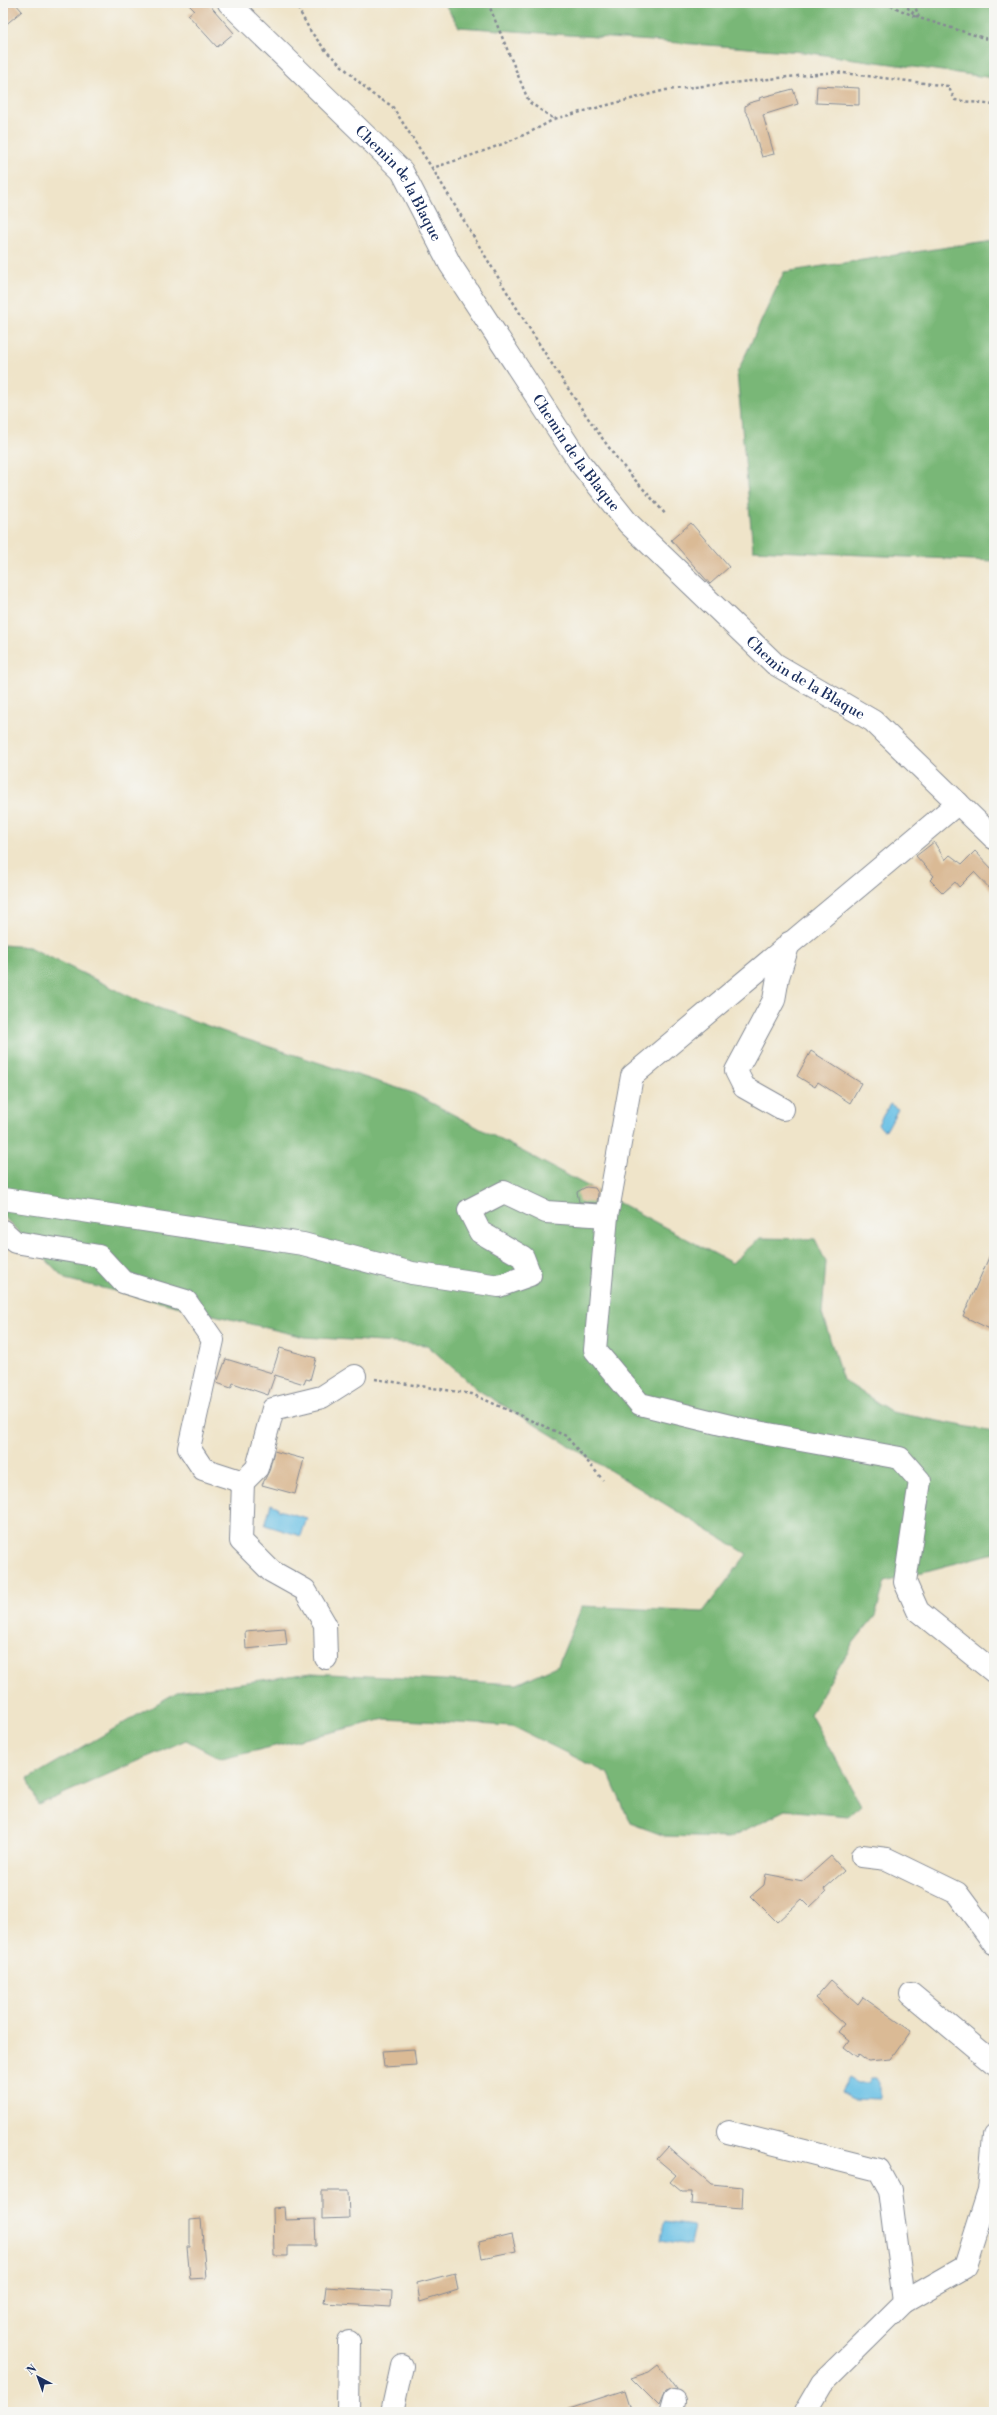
<svg xmlns="http://www.w3.org/2000/svg" width="997" height="2415" viewBox="0 0 997 2415" font-family="'Libre Bodoni',serif">
<style>
.forest{fill:#79b777;stroke:#4a736a}
.water{fill:#68c0e5;stroke:#4278a2}
.building{fill:#daba95}
.lines{fill:none;stroke-linecap:round;stroke-linejoin:round}
.minor-casing{stroke:#858a94;stroke-width:24}
.path{stroke:#858a94;stroke-width:2.5;stroke-dasharray:3 3;stroke-linecap:butt}
.minor{stroke:#fff;stroke-width:22}
.labels{text-anchor:middle;stroke-width:3.5;stroke-linejoin:round;paint-order:stroke}
.street-label{font-size:15px;fill:#1b2f5e;stroke:#f6f6f2}
</style>
<rect width="100%" height="100%" fill="#f6f6f2"/>
<filter id="ink" filterUnits="userSpaceOnUse"><feTurbulence type="fractalNoise" baseFrequency=".025" numOctaves="2"/><feDisplacementMap in="SourceGraphic" scale="8" xChannelSelector="R" yChannelSelector="G"/><feConvolveMatrix kernelMatrix="1 2 1 2 8 2 1 2 1" color-interpolation-filters="sRGB"/></filter>
<filter id="wash" filterUnits="userSpaceOnUse"><feTurbulence type="fractalNoise" baseFrequency=".012" numOctaves="4" result="noise"/><feDisplacementMap in="SourceGraphic" scale="16" xChannelSelector="R" yChannelSelector="G"/><feGaussianBlur stdDeviation="0.9" result="paint"/><feColorMatrix in="noise" values="0 0 0 0 0 0 0 0 0 0 0 0 0 0 0 0 0 1.4 0 .05"/><feComposite in="paint" operator="in"/></filter>
<g filter="url(#wash)">
<rect width="100%" height="100%" fill="#efe4c9"/>
<path class="forest" d="M444 3H994V78L803 52 459 27Z
M994 240V561L753 550 737 373 784 272Z
M3 945 29 947 139 1001 236 1036 413 1093 732 1263 760 1238 815 1239 826 1262 822 1314 843 1380 892 1412 994 1432V1553L885 1582 875 1616 854 1642 810 1714 861 1805 848 1816 785 1810 729 1838 665 1836 630 1823 609 1774 512 1726 385 1719 222 1759 186 1740 38 1805 28 1779 177 1692 311 1673 517 1684 558 1665 582 1606 703 1612 747 1554 478 1390 427 1345 304 1337 65 1279 3 1216Z"/>
<path class="water" d="M890 1104 898 1109 887 1129 883 1130 878 1124Z
M271 1504 278 1507V1510L307 1518 301 1536 265 1525Z
M849 2078 858 2083H868L871 2078H876L879 2083V2099L853 2098 841 2092Z
M664 2222 694 2226 690 2245 661 2240Z"/>
<g id="blocks">
<path class="building" d="M3 3H15L22 11 3 27Z
M187 3H208L234 33 217 47 188 15 194 10Z
M817 86 859 88V105L816 103Z
M793 89 798 104 763 115 774 154 762 157 749 117 745 111V106L749 103 760 100 759 98Z
M691 523 729 567 710 584 671 540Z
M934 842 945 860 950 855 962 864 975 851 994 871V893L974 872 959 887 955 882 943 893 930 880 934 876 916 856Z
M811 1051 861 1083 850 1103 818 1082 815 1087 797 1076Z
M586 1187 595 1188 598 1193 597 1203 579 1202 577 1192Z
M994 1246V1331L963 1316Z
M280 1348 316 1358 310 1380 306 1379 304 1384 275 1375 268 1395 233 1383 231 1388 217 1383 226 1359 272 1373Z
M274 1451 304 1459 295 1494 262 1485 269 1471Z
M285 1628 287 1645 246 1649 245 1631Z
M831 1856 844 1871 824 1889 826 1892 810 1907 802 1899 777 1922 751 1896 764 1885 766 1874 803 1881Z
M831 1980 858 2004 863 1997 911 2031 891 2059 868 2061 859 2054 857 2057 844 2047 849 2040 838 2032 844 2024 815 1998Z
M414 2049 416 2065 384 2067 382 2051Z
M668 2147 711 2184 743 2187 742 2208 691 2204 692 2192H682L670 2182 676 2175 657 2159Z
M322 2191H348L349 2218 322 2219Z
M284 2207 285 2220 315 2219 316 2246H288V2256H274L273 2208Z
M201 2219 206 2278 190 2279 187 2247H190V2220Z
M512 2234 516 2251 482 2258 479 2242Z
M455 2273 458 2290 420 2302 417 2283Z
M326 2287 392 2291 391 2307 324 2303Z
M658 2365 676 2389 665 2392 659 2406 631 2378 649 2372Z
M625 2390 632 2412H567V2409Z"/>
</g>
</g>
<g filter="url(#ink)">
<use href="#blocks" fill-opacity="0" stroke="#858a94" stroke-width="1"/>
<g class="lines">
<g class="minor-casing">
<g id="minor">
<path id="s1" d="M229 3 402 171 450 264 580 463 628 523 775 664 873 721 994 838"/>
<path d="M783 1109 744 1087 736 1071 774 1000 778 977 789 943"/>
<path d="M3 1199 303 1244 412 1273 499 1286 530 1275 523 1257 480 1232 469 1210 504 1192 546 1212 607 1216 632 1076 958 803"/>
<path d="M607 1216 595 1350 640 1404 746 1430 900 1458 920 1481 905 1582 918 1611 994 1672"/>
<path d="M3 1231 15 1242 99 1256 123 1282 186 1301 213 1340 189 1448 203 1469 243 1482 257 1468 273 1409 322 1397 355 1376"/>
<path d="M243 1482 241 1541 271 1571 305 1590 325 1624 326 1658"/>
<path d="M862 1856 887 1859 957 1893 994 1943"/>
<path d="M911 1994 994 2063"/>
<path d="M728 2132 879 2170 890 2190 904 2302 822 2383 805 2412"/>
<path d="M904 2302 965 2267 989 2191 994 2135"/>
<path d="M348 2412 349 2342"/>
<path d="M392 2412 402 2366"/>
<path d="M671 2412 674 2401"/>
</g>
</g>
<path class="path" d="M295 3 311 32 327 52 372 94 392 106 432 168C471 156 520 140 554 119
M488 3 529 102 554 119 666 90 835 72 948 86 955 100 994 105
M885 3 918 18
M903 3 917 17
M914 3 919 18 994 41
M432 168C491 264 546 362 613 453 629 475 649 494 666 515
M375 1379 472 1394 566 1436 603 1480"/>
<use href="#minor" class="minor"/>
</g>
</g>
<g class="labels">
<g class="street-label">
<text dy="5" stroke="none"><textPath href="#s1" startOffset="249">Chemin de la Blaque</textPath></text>
<text dy="5" stroke="none"><textPath href="#s1" startOffset="573">Chemin de la Blaque</textPath></text>
<text dy="5" stroke="none"><textPath href="#s1" startOffset="897">Chemin de la Blaque</textPath></text>
</g>
</g>
<rect width="997" height="2415" fill="none" stroke="#f6f6f2" stroke-width="16"/>
<g transform="translate(38 2377) rotate(319)" stroke="#f6f6f2" stroke-width="3" paint-order="stroke">
<path d="M0-3L7 15L0 10L-7 15Z" fill="#1b2f5e"/>
<text y="-6" font-size="11" font-weight="bold" text-anchor="middle" fill="#1b2f5e">N</text>
</g>
</svg>
